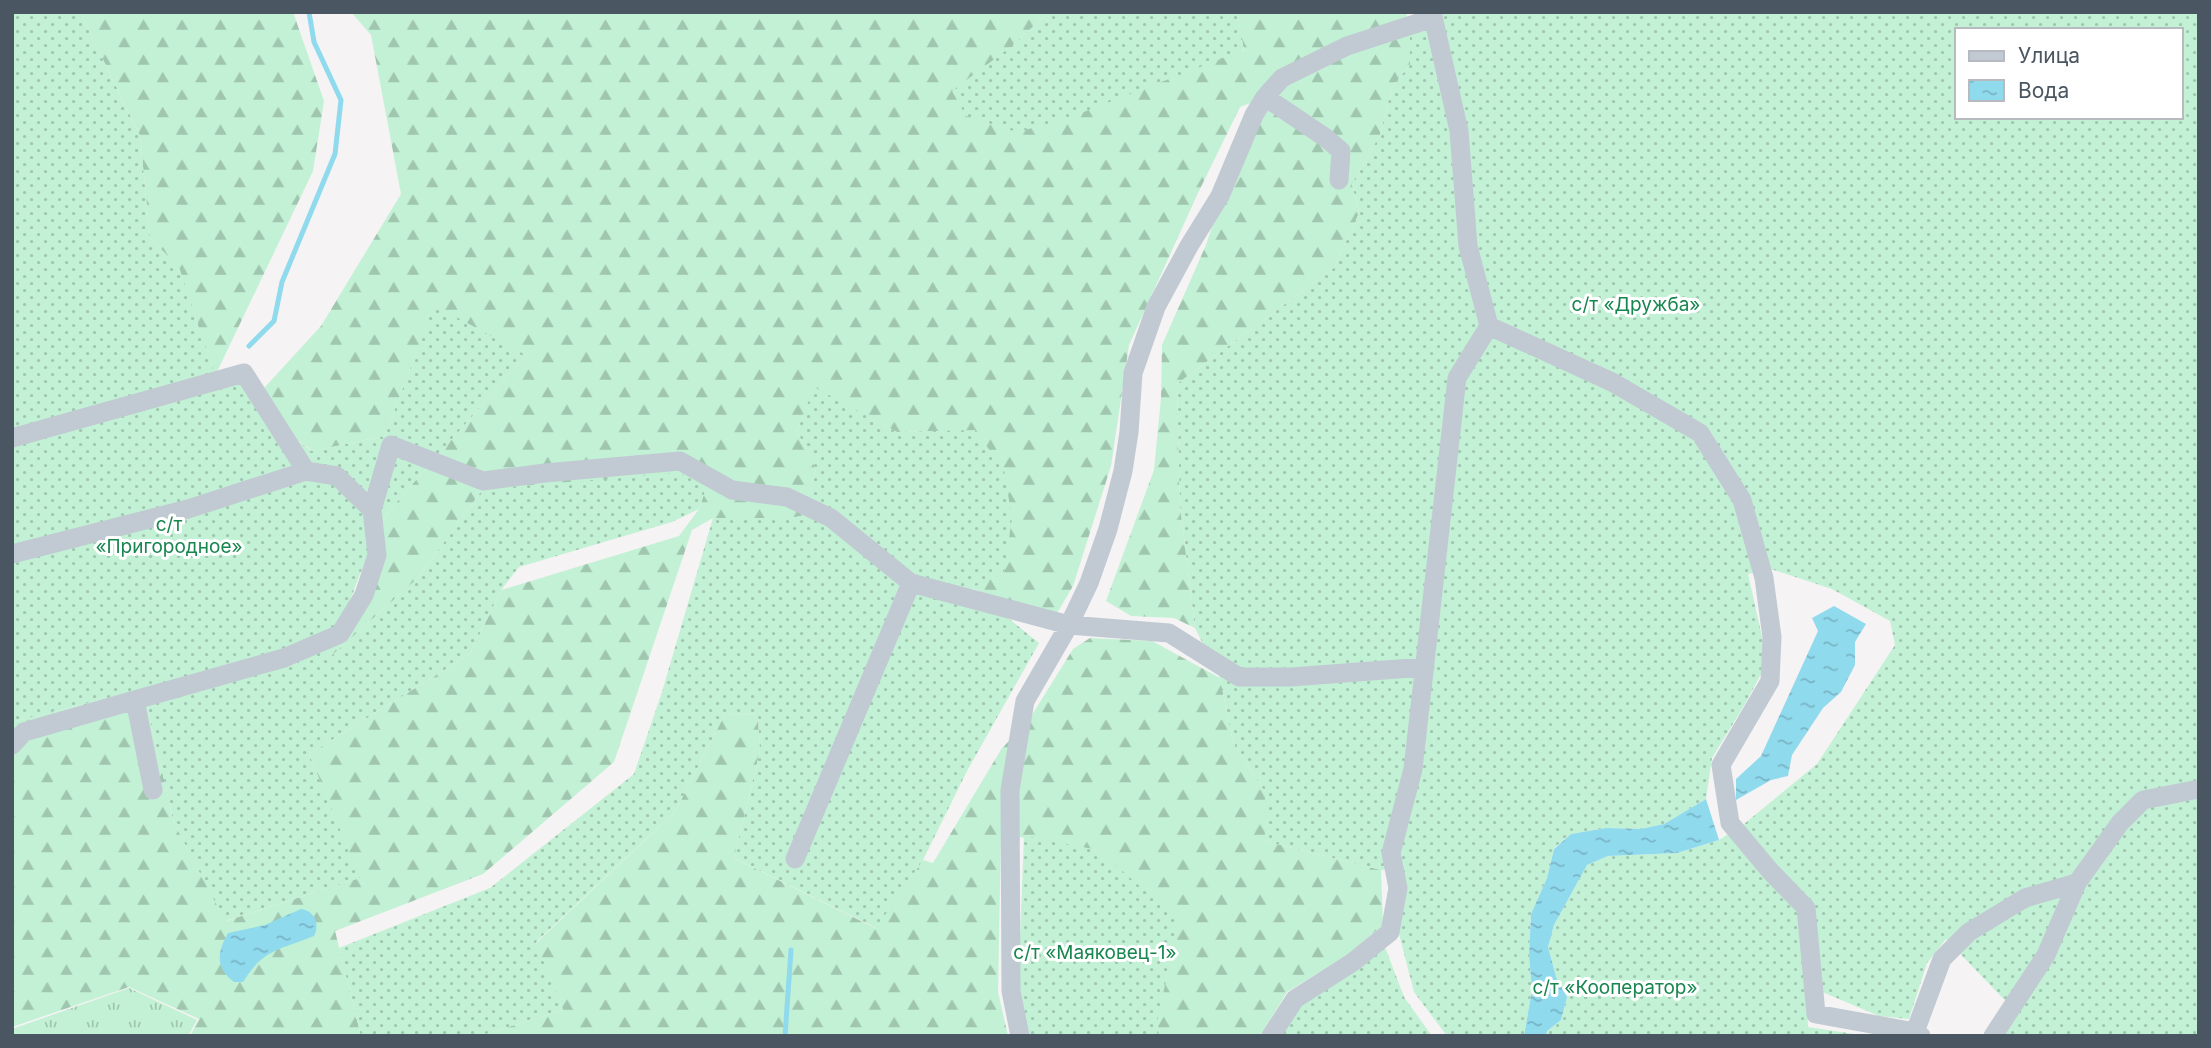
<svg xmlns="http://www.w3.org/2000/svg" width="2211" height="1048" viewBox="0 0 2211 1048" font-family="Inter,sans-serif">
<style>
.grass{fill:url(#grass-tufts)}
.forest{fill:url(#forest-firs)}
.garden{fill:url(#garden-dots);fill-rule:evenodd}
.water{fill:url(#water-ripples)}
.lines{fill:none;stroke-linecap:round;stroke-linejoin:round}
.stream{stroke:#90daee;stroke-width:5}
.minor{stroke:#c1cad2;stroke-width:19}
.labels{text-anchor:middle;stroke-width:6;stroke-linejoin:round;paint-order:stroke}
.park-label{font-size:19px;fill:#17864f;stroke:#fff}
</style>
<defs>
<pattern id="grass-tufts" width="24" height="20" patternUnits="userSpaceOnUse" patternTransform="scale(1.75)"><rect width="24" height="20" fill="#c3f1d5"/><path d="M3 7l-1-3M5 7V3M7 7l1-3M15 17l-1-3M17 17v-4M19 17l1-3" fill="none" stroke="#a0c6b0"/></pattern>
<pattern id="forest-firs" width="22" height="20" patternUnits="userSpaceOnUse" patternTransform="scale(1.75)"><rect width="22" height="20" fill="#c3f1d5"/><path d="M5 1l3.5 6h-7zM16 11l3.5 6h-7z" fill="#a0c6b0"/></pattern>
<pattern id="garden-dots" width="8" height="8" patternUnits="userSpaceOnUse" patternTransform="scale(1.75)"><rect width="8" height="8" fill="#c3f1d5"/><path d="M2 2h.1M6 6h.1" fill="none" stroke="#a0c6b0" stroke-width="1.8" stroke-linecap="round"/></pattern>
<pattern id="water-ripples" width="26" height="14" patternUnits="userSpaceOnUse" patternTransform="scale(1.75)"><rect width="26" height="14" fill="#90daee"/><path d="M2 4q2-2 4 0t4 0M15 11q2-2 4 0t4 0" fill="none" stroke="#78b4c4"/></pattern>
</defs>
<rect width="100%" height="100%" fill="#f5f3f3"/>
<path class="grass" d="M129 988 197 1020 188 1036H12V1029Z"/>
<path class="forest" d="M80 12H293L324 101 313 171 215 376 179 268 150 238 140 136Z
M351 12H1049L1013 45 1244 51 1237 12H1406L1410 33V65L1392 87 1380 135 1352 184 1359 213 1334 268 1177 384 1180 505 1195 628 1174 618 1131 616 1106 601 1154 470 1161 398 1162 345 1206 245 1253 102 1240 107 1198 193 1129 345 1111 466 1073 586 1056 615 1045 614 970 588 975 431 897 432 814 388 797 431 816 469 802 516 789 518H713L692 530 614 762 483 874 335 931 361 1036H190L199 1019 129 987 12 1027V722L143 689 174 823 226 921 359 878 309 754 470 654 501 590 679 536 699 509 707 485 483 489 418 578 327 660 386 514 526 355 434 306 385 436 313 451 282 429 265 387 321 326 401 194 371 35Z
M1090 638 1152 641 1220 678 1233 742 1265 792V841L1381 870 1383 925 1347 955 1287 992 1260 1036H1159L1157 1023 1098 850 1001 834 998 992 1008 1036H479L563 1010 536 943 675 812 725 714 758 715 760 751 734 858 875 928 923 860 933 863 1002 748 1027 723 1073 649Z"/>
<path class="garden" d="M12 12H80L140 136 150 238 179 267 215 375 265 387 282 429 312 451 385 436 434 305 526 355 386 514 360 574 328 659 418 578 483 489 676 473 707 485 699 509 672 522 519 567 501 590 470 654 309 754 360 878 225 921 174 823 143 689 12 722Z
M1049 12H1237L1244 50 1063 120 1017 132 966 116 952 91 1013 45Z
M1441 12H2199V1036H2001L2017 1013 1946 939 1927 963 1909 1019 1879 1016 1820 991 1806 977 1808 1027 1867 1036H1546L1547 1031 1561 1020 1567 997 1556 978 1548 947 1554 925 1587 865 1608 856 1677 853 1719 840 1744 824 1817 764 1895 645 1890 621 1832 589 1771 569 1748 574 1763 641 1761 674 1745 704 1712 758 1706 799 1664 824 1641 829 1606 828 1571 834 1554 848 1547 878 1531 914 1529 956 1532 990 1524 1036H1447L1414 992 1399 934V869L1381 870 1265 841V792L1233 742 1220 678 1195 628 1180 505 1177 384 1334 268 1359 213 1352 184 1380 135 1392 87 1410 65V33ZM1957 30H2181V117H1957Z
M814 387 897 432 975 430 1004 470 1012 518 1004 573 971 588 1039 643 967 771 923 860 876 928 734 858 760 751 758 715 725 714 675 812 536 942 563 1010 479 1036H361L339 948 490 888 634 774 662 692 713 518H789L802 516 816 469 797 431Z
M1024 836 1098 850 1179 920 1157 1022 1159 1036H1027L1018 988Z
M1385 947 1404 997 1432 1036H1277L1300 999Z"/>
<path class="water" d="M1834 606 1866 624 1855 642V665L1841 692 1823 708 1792 755 1788 776 1771 780 1736 800V779L1761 756 1818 631 1812 618Z
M1706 799 1719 840 1677 853 1608 856 1587 865 1554 925 1548 947 1556 977 1567 997 1561 1020 1547 1031 1546 1036H1524L1532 990 1529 956 1531 914 1547 878 1554 849 1571 834 1606 828 1641 829 1664 824Z
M301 909C315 911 320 924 314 936 280 950 264 948 243 982H234C215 968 217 953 228 933L265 925Z"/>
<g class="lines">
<path class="stream" d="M249 346 274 321 282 282 335 154 341 100 314 42 309 12
M785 1036 791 950"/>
<path class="minor" d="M1265 97 1326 138 1341 151 1339 180
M1489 326 1612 382 1700 433 1742 500 1764 578 1772 637 1770 681 1721 765 1730 823 1771 872 1806 908 1816 1014 1915 1032 1921 1036
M12 438 244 373 306 471 337 476 372 510
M12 554 188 509 306 471
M135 700 284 658 340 634 364 595 377 555 372 510 391 445 483 481 545 473 680 461 732 490 787 497 831 518 911 583 1069 625 1169 633 1239 677H1291L1425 667
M12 745 24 732 135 700 153 790
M795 859 911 583
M1915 1032 1942 959 1969 932 2025 898 2077 883
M1020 1036 1011 991 1010 790 1025 701 1069 625 1089 583 1108 529 1123 471 1129 432 1133 373 1156 307 1189 246 1220 196 1254 115 1265 97 1282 78 1347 46 1433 18
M1271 1036 1295 999 1353 962 1390 932 1398 888 1391 853 1413 769 1457 378 1489 326 1468 246 1459 131 1432 12
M1993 1036 2046 955 2077 883 2120 823 2143 800 2199 789"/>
</g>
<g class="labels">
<g class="park-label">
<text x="1636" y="311">с/т «Дружба»</text>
<text x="169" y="531">с/т<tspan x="169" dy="22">«Пригородное»</tspan></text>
<text x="1095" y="959">с/т «Маяковец-1»</text>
<text x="1615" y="994">с/т «Кооператор»</text>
</g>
</g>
<rect width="2211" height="1048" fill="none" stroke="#4a5661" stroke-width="28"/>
<rect x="1955" y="28" width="228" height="91" fill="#ffffff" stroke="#b7bbc0" stroke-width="2"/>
<rect x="1969" y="51" width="35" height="10" fill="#c1cad2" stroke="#b7bbc0" stroke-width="2"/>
<text x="2018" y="63" font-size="21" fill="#4a5661">Улица</text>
<rect x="1969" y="80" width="35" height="21" fill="url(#water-ripples)" stroke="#b7bbc0" stroke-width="2"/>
<text x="2018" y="98" font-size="21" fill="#4a5661">Вода</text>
</svg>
